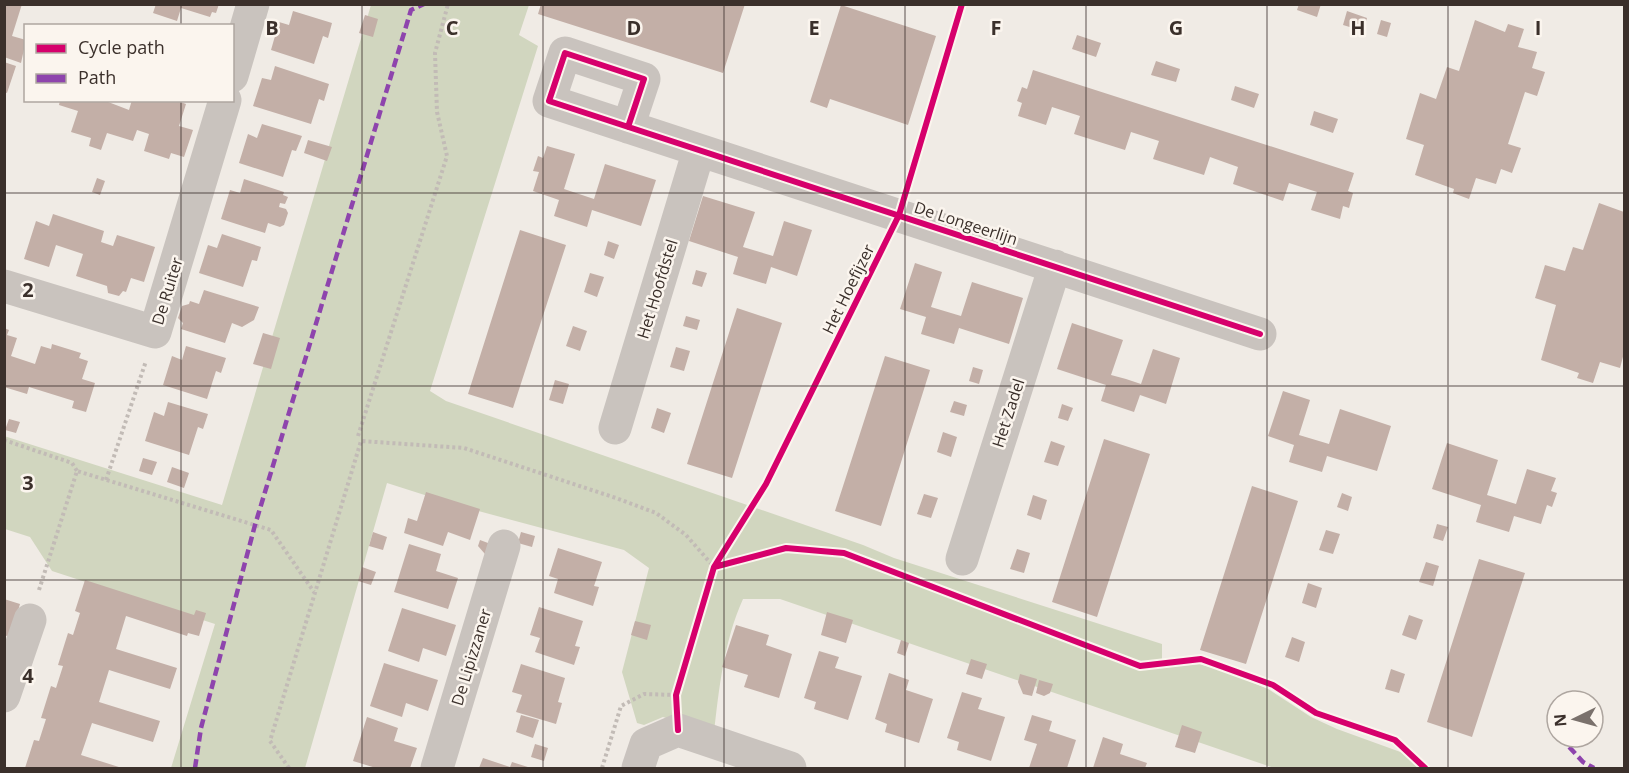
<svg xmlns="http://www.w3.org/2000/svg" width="1629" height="773" viewBox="0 0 1629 773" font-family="'Open Sans',sans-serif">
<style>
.green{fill:#d1d6bf}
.building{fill:#c3afa7}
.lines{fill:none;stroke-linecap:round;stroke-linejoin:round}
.path{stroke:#c2bbb6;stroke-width:4;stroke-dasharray:3 3;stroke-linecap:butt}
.minor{stroke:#c9c3be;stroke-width:33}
.quiet{stroke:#8e44ad;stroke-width:4.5;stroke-dasharray:9 4.5;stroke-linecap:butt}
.cycleway-casing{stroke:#fbf5ee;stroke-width:10}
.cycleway{stroke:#d6006c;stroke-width:6}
.grid{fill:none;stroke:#3b302b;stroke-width:1.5;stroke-opacity:0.55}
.labels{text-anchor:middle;stroke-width:5;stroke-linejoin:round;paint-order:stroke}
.street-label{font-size:16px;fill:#3b302b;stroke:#fbf5ee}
.grid-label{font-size:20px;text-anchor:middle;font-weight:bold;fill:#3b302b;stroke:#fbf5ee;stroke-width:5;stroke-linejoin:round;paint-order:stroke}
</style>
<rect width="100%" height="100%" fill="#f0ebe5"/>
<path class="green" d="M371 5H529L519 35 538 46 430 391 446 401 863 545 894 558 1162 644V668L1199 664 1227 672 1268 689 1311 717 1337 729 1406 754 1419 768H1274L780 599H743C724 641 719 688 714 733L663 717 644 725 637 723 622 672 649 568 624 550 456 505 387 483 305 768H171L215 624 52 571 30 537 5 529 4 436 222 505Z"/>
<path class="building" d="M4 4H22L12 36 26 40 21 63 4 57Z
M156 4H219L216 13 212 12 210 17 181 8 177 21 153 13Z
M541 4H745L723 73 538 14Z
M1299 4H1321L1317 17 1297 10Z
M841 5 936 36 908 125 830 99 827 108 810 102Z
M293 11 332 23 328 38 323 36 314 64 271 50 279 22 289 25Z
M1347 11 1367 18 1363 31 1343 25Z
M365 15 378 19 373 37 359 33Z
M1381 20 1391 23 1387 37 1377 34Z
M1475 20 1505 32 1508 24 1524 29 1518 47 1537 52 1532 68 1545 72 1537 96 1525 92 1508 144 1521 148 1512 173 1501 169 1496 184 1476 178 1469 199 1453 193 1454 189 1415 175 1424 145 1406 139 1420 93 1436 99 1447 67 1459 71Z
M1077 35 1101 43 1096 57 1072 49Z
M1156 61 1180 69 1176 82 1151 75Z
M4 62 16 66 7 93 4 92Z
M275 66 329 84 324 101 319 99 311 124 253 106 262 78 271 80Z
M1033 70 1354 173 1348 191 1353 193 1349 208 1343 206 1340 219 1311 210 1317 192 1289 183 1283 201 1233 184 1238 167 1210 157 1204 175 1153 159 1159 141 1131 132 1125 150 1074 134 1080 116 1052 107 1046 125 1018 116 1022 103 1017 101 1022 87 1027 89Z
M1235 86 1259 94 1254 108 1231 100Z
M60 100H103L129 110 132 100H175L186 104 179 126 193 130 184 157 171 153 169 159 144 151 149 134 137 130 133 141 107 133 101 150 89 146 91 138 71 132 78 111 59 105Z
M1314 111 1338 119 1333 133 1310 125Z
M262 124 302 136 296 151 292 150 283 177 239 163 248 134 257 138Z
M308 140 332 147 327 161 304 153Z
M547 146 575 154 564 189 594 199 605 164 656 180 641 226 592 210 587 227 554 216 559 200 533 191 539 172 533 171 538 156 543 158Z
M97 178 105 181 100 195 92 192Z
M244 179 284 192 283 195 288 197 285 204 280 203 279 207 286 209 288 213 284 225 280 227 268 223 265 233 221 219 230 190 240 193Z
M703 196 755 212 743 247 773 256 784 221 812 230 797 276 771 267 766 284 733 274 738 257 689 241Z
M1599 203 1624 212V353L1620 368 1600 362 1593 383 1577 378 1579 373 1541 360 1556 305 1535 298 1545 265 1565 271 1573 247 1583 250Z
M53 214 104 231 101 242 113 246 117 235 155 247 144 282 131 278 126 292 123 291 119 296 108 293 107 286 76 276 83 254 56 245 49 267 24 259 36 221 49 226Z
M520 230 566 245 513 408 468 394Z
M222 234 261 247 257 261 252 260 243 287 199 273 208 245 217 248Z
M608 241 619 245 614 259 604 255Z
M915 263 942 272 931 307 961 316 972 282 1023 298 1009 344 959 328 954 344 921 334 926 317 900 309Z
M696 270 707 273 702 287 692 284Z
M590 273 604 277 597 297 584 292Z
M204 290 259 307 254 320 242 327 232 323 225 343 181 329 183 323 178 318 182 306 189 304 190 301 199 304Z
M737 308 782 323 732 478 687 464Z
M686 316 700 320 697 330 683 326Z
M1072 323 1123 340 1111 375 1126 379 1141 384 1153 349 1180 358 1166 404 1140 395 1134 412 1101 401 1106 385 1057 369Z
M573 326 587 331 580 351 566 346Z
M4 328 9 330 7 335 17 338 11 356 35 364 41 346 51 349 52 344 81 353 79 358 88 361 82 379 95 383 86 412 72 408 74 401 29 387 27 394 4 387Z
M263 333 280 338 271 369 253 364Z
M186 346 226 358 221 373 216 371 207 399 163 385 172 356 182 360Z
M676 347 690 351 684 371 670 367Z
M885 356 930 370 881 526 835 511Z
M973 367 983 370 979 384 969 381Z
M555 380 569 384 563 404 549 400Z
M1283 391 1310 400 1299 435 1329 444 1340 409 1391 426 1377 471 1327 456 1322 472 1289 462 1294 445 1268 436Z
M954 401 967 405 964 416 950 412Z
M168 402 208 414 203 429 198 427 189 455 145 441 154 412 164 416Z
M1062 404 1073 408 1068 421 1058 418Z
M657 408 671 413 664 433 651 428Z
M9 419 20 422 16 433 5 430Z
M943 432 957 437 951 457 937 452Z
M1104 439 1150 454 1097 617 1052 602Z
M1051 441 1065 446 1058 466 1044 462Z
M1447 443 1498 460 1487 495 1516 504 1527 469 1556 478 1551 491 1557 493 1552 507 1547 505 1541 524 1514 516 1509 532 1476 522 1481 505 1432 489Z
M143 458 157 462 152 475 139 471Z
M172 467 189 473 184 488 167 482Z
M1252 486 1298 501 1246 664 1200 650Z
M426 492 480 509 470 540 448 532 443 546 404 533 408 518 417 521Z
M1342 493 1352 497 1348 511 1337 507Z
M924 494 938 498 931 518 917 514Z
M1033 495 1047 500 1041 520 1027 515Z
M1437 524 1448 527 1443 541 1433 538Z
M1326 530 1340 534 1333 554 1319 550Z
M373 532 387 537 383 550 369 546Z
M521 532 535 536 532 547 518 543Z
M480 540 496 546 485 554 478 546Z
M409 544 441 554 436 571 458 578 448 609 394 592Z
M558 548 602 562 594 586 599 587 593 606 554 593 558 579 549 576Z
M1017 549 1030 553 1024 573 1010 569Z
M1479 559 1525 573 1472 737 1427 722Z
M1426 562 1439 566 1433 586 1419 582Z
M362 567 376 572 371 585 358 581Z
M85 580 194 615 196 610 206 613 199 636 188 633 187 636 126 616 116 649 177 668 170 689 109 670 99 702 160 721 153 742 92 723 81 755 122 768H25L34 740 39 741 46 719 41 718 51 686 56 688 63 666 58 665 68 633 73 635 80 613 75 611Z
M1308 583 1322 588 1316 608 1302 603Z
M4 599 20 604 10 637 4 635Z
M539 607 583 621 575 646 580 647 574 665 535 652 540 638 530 635Z
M402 608 456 625 446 656 423 648 419 662 388 651Z
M827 612 853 620 846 643 821 635Z
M1409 615 1423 620 1416 640 1402 635Z
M635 621 651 625 647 640 631 635Z
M736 625 769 635 766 645 792 654 779 698 744 687 748 675 722 667Z
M1292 637 1305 642 1299 662 1285 657Z
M901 640 909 643 905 656 897 653Z
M819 651 839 657 835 668 862 676 848 720 814 709 816 702 804 698Z
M971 659 987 664 982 679 966 674Z
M384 663 438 680 428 711 406 703 402 717 370 706Z
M521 664 565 678 558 702 562 703 556 724 516 712 522 695 512 692Z
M1391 669 1405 674 1399 693 1385 689Z
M889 673 909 680 906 690 933 699 919 743 885 732 887 724 875 719Z
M1020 674 1037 679 1032 696 1023 694 1018 682Z
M1039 680 1053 684 1050 693 1044 696 1036 693Z
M962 692 982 698 978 709 1005 717 991 761 957 750 959 742 947 738Z
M521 715 539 720 533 738 516 732Z
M1032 715 1052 721 1049 731 1076 740 1067 768H1029L1037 744 1024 740Z
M367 717 398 728 394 741 417 748 410 768H376L353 761Z
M1182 725 1202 732 1195 753 1175 747Z
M1103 737 1123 744 1120 754 1147 763 1145 768H1093Z
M535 744 548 748 544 761 531 757Z
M483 758 510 767 512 762 531 768H479Z"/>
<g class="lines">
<path class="path" d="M358 436 447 156 437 112 435 53 448 4
M4 440 72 463 77 471
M106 480 146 361
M39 590 77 471 271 530 314 592
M289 768 270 741 361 441 464 448 616 498 656 513 686 535 714 567
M602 768 621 706 644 694 676 695"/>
<path class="minor" d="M232 76 253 4
M628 127 644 79 565 53 549 101 1260 334
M4 286 155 332 225 100
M615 428 699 150
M962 559 1055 266
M4 696 30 620
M437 768 504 546
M638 768 646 744 678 730 790 768"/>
<path class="quiet" d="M1550 709 1557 731
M1560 737 1583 762 1594 768
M195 768 201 728 255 525 411 10 424 4"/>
<g class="cycleway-casing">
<path id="cycleway" d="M628 127 644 79 565 53 549 101 1260 334
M714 567 766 484 899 215 962 4
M678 730 676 695 714 567 786 548 844 553 1140 666 1201 659 1273 685 1316 713 1395 740 1425 768"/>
</g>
<use href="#cycleway" class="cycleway"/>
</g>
<path class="grid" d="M181 4V26M362 4V768M543 4V768M724 4V768M905 4V768M1086 4V768M1267 4V768M1448 4V768M181 100V768M4 193H1624M4 386H1624M4 580H1624"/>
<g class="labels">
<g class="street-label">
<text transform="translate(966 223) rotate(18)" y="6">De Longeerlijn</text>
<text transform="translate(657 289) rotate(-73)" y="6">Het Hoofdstel</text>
<text transform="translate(848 289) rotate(-64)" y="6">Het Hoefijzer</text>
<text transform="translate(167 291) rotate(-73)" y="6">De Ruiter</text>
<text transform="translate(1008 413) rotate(-72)" y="6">Het Zadel</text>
<text transform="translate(471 657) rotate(-73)" y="6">De Lipizzaner</text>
</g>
</g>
<g class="grid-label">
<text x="272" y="35">B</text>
<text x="452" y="35">C</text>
<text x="634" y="35">D</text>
<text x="814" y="35">E</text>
<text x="996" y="35">F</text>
<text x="1176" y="35">G</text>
<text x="1358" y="35">H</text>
<text x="1538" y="35">I</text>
<text x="28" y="297">2</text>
<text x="28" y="490">3</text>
<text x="28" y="683">4</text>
</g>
<rect width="1629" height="773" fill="none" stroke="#3b302b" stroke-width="12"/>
<rect x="24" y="24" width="210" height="78" fill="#fbf5ee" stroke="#aea6a0" stroke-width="1.5"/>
<rect x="36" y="44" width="30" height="9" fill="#d6006c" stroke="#aea6a0" stroke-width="1.5"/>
<text x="78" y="54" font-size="18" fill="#3b302b">Cycle path</text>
<rect x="36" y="74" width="30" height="9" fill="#8e44ad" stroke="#aea6a0" stroke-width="1.5"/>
<text x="78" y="84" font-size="18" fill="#3b302b">Path</text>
<g transform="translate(1575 719) rotate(265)"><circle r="28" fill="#fbf5ee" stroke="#aea6a0" stroke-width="1.5"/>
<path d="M0-4.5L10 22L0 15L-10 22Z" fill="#7a716c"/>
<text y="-9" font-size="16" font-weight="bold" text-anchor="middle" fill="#3b302b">N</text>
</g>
</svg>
